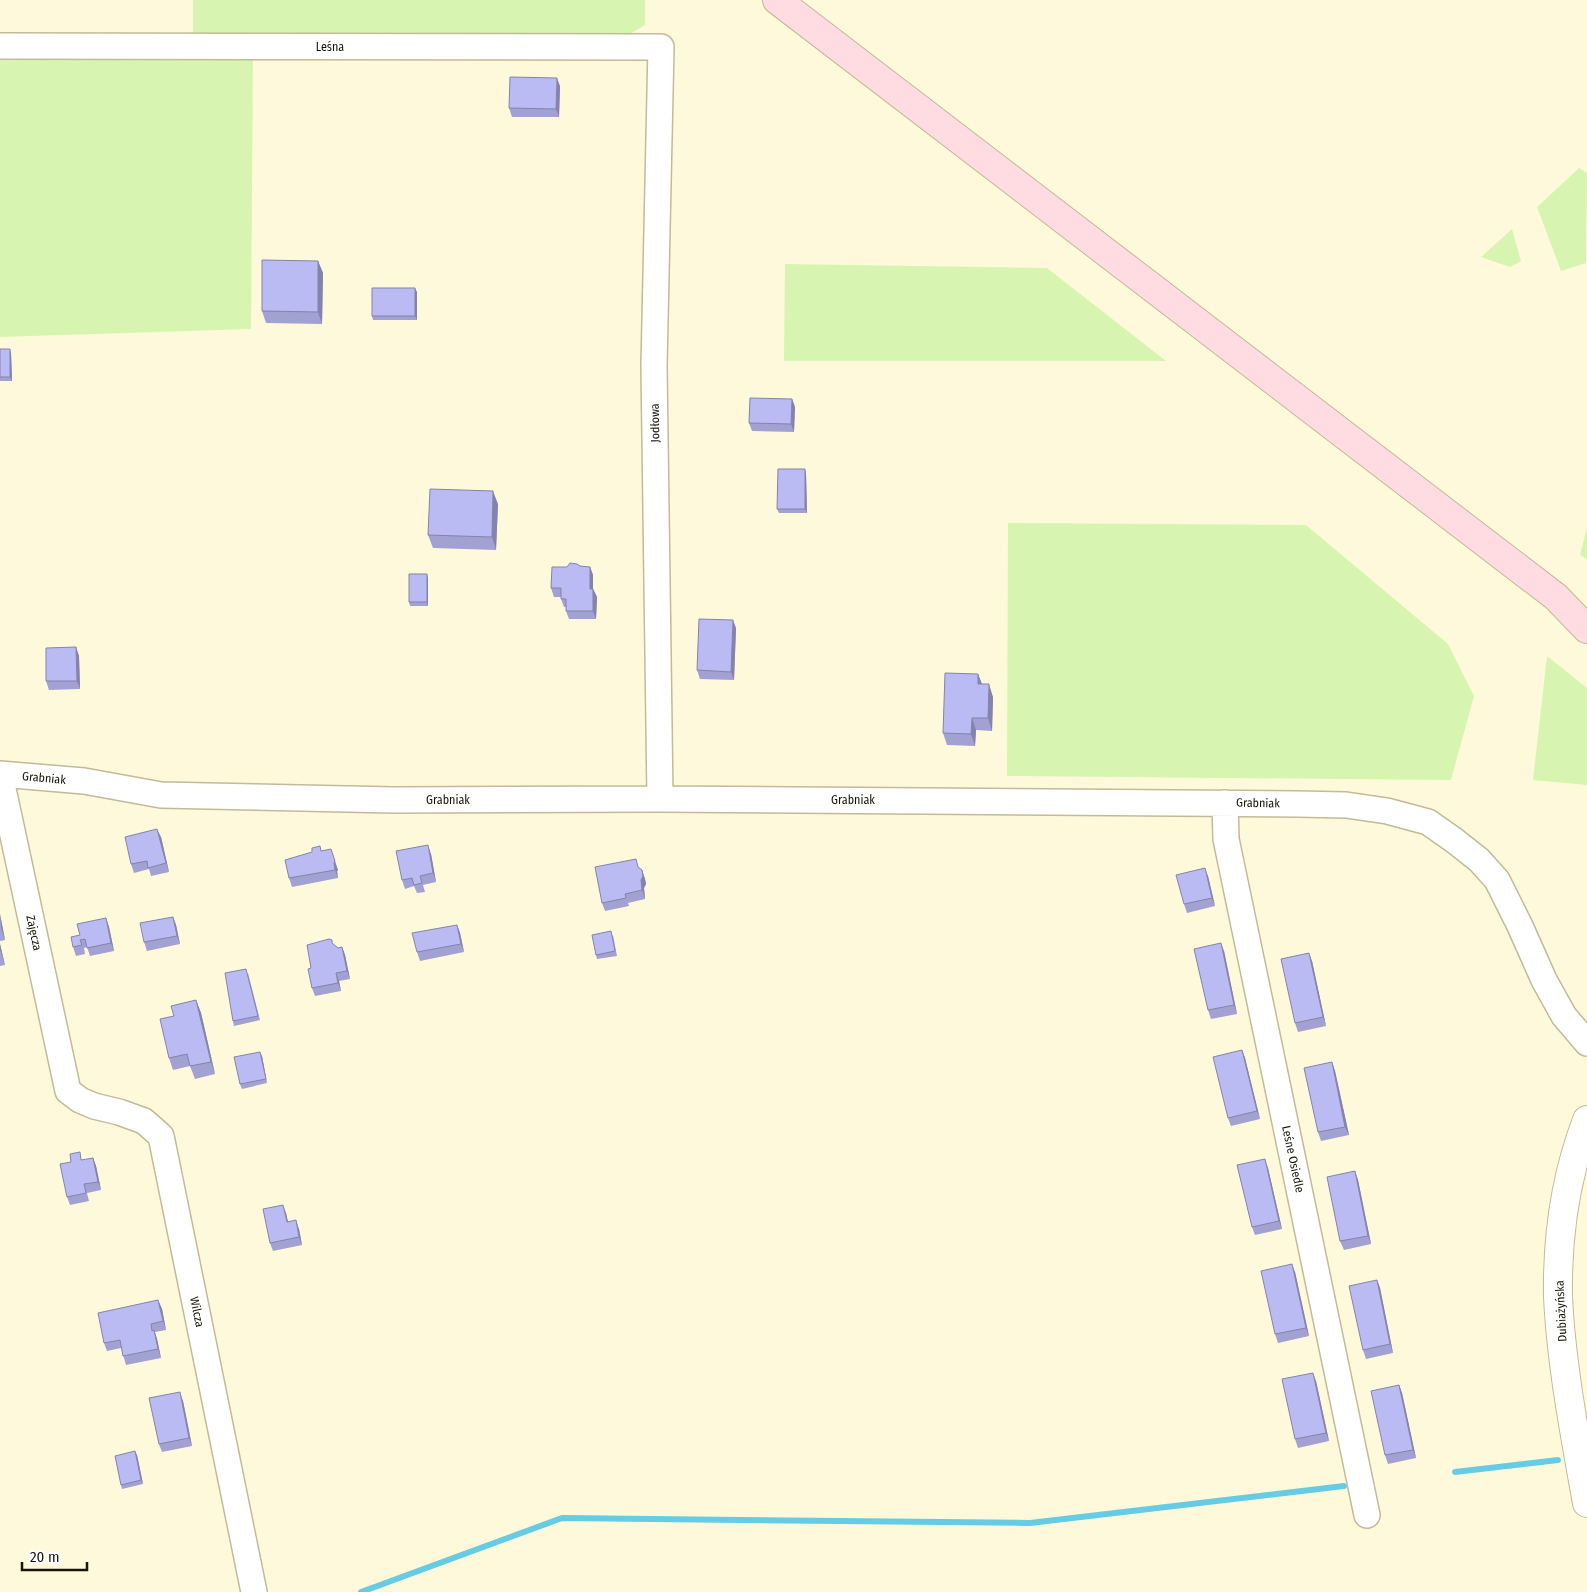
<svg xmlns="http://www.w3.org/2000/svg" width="1587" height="1592" viewBox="0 0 1587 1592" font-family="'Fira Sans Condensed',sans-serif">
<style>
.green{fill:#d7f5b0}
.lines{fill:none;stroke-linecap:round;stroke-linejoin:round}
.stream{stroke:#65cce3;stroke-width:6}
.minor-casing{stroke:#c2ba98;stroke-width:28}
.tertiary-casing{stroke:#c2ba98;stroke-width:30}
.secondary-casing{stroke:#c2ba98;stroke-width:30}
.minor{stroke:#fff;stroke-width:25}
.tertiary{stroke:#fff;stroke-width:28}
.secondary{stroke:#fedce2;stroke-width:28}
.wall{fill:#a1a1d2}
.shaded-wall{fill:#8383ab}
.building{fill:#bbbbf4;stroke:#8383ab}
.labels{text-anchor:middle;stroke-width:4.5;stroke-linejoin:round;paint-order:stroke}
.street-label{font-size:12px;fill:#171408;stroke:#fff}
</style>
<rect width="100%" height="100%" fill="#fff9dc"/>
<path class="green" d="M193 0H645V25L625 37 193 34Z
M0 56H253L251 329 0 337Z
M1579 168 1587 173 1586 263 1561 271 1537 207Z
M1512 229 1521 261 1510 267 1481 257Z
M785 264 1047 268 1166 361H784Z
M1008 523 1306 525 1448 644 1474 696 1451 780 1007 776Z
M1587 528V559L1580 555Z
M1547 656 1587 688V785L1533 780Z"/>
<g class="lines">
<path class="stream" d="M1455 1472 1558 1460
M361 1592 562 1518 1030 1523 1344 1486"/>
<g class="minor-casing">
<path id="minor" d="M0 46 661 47 654 366 660 799
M0 774 84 781 161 795 394 800 660 799 1297 804 1346 805 1387 811 1428 822 1455 841 1479 860 1497 880 1520 926 1544 980 1564 1016 1587 1043
M0 775 68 1091 80 1100 94 1106 119 1112 144 1121 161 1136 254 1592
M1225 803 1226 839 1367 1515"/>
</g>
<g class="tertiary-casing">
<path id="tertiary" d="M1587 1120C1566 1175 1557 1236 1558 1296 1561 1363 1575 1436 1587 1503"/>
</g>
<g class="secondary-casing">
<path id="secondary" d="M777 0 1556 597 1587 629"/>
</g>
<use href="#minor" class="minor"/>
<use href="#tertiary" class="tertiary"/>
<use href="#secondary" class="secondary"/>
</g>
<path class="wall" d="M560 86 559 117H512L509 108Z
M318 261 323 273 322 324 266 323 262 311Z
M417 292V320H373L372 316Z
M0 349 11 353 12 381H0Z
M792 399 795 407 794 432 752 431 749 423Z
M806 473 807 513H779L777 509Z
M498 504 496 550 433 548 428 535Z
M580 566 590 567 593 575V589L597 597 596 619H569L566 611V607H564L561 599V597H554L551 588Z
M428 578V606H410L409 602Z
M736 628 734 680 700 679 697 670Z
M76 647 79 656 80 689 49 690 46 681Z
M978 674 982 684 993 697 992 731 976 730 975 746 947 745 943 733Z
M161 837 169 872 151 876 149 869 134 873 131 864Z
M322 851 338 870 337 871 338 878 292 887 289 878Z
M431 854 436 882 423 885 425 892 417 893 414 886 405 889 402 880Z
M639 868 642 870 645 879 646 884 644 888 645 899 628 903 629 906 605 911 602 903Z
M1208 876 1215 906 1187 913 1184 904Z
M0 914 5 940 0 941Z
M173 917 176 925 180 944 147 951 144 942Z
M106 918 109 927 114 951 90 956 87 947 84 948 85 954 76 956 73 947 80 935Z
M457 925 460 933 464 952 420 961 417 952Z
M613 935 617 956 597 959 596 955Z
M0 944 5 965 0 966Z
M333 944 338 948 342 947 345 955 350 979 339 981 341 991 315 996 312 988 311 968Z
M1224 951 1237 1014 1211 1019 1208 1010Z
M1312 961 1326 1026 1298 1032 1295 1023Z
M248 973 260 1020 234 1026 233 1021Z
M196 1000 201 1013 215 1074 195 1079 190 1066 173 1070 169 1058 174 1016Z
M1242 1050 1245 1058 1260 1119 1231 1126 1228 1118Z
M262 1056 267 1083 242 1089 240 1084Z
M1332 1062 1335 1071 1349 1135 1321 1141 1318 1132Z
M93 1158 96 1166 101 1190 87 1193 89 1201 70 1205 67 1197 82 1160Z
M1268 1168 1282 1229 1255 1235 1252 1227Z
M1355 1171 1358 1180 1371 1244 1344 1250 1340 1241Z
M286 1213 288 1222 299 1229 302 1245 273 1251 270 1243Z
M1295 1272 1309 1336 1278 1343 1275 1334Z
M1377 1280 1380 1288 1393 1353 1366 1359 1363 1350Z
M158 1300 162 1309 166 1330 155 1332 157 1339 161 1358 126 1365 121 1348 107 1351 104 1343Z
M1316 1381 1329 1441 1298 1448 1295 1439Z
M1399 1385 1402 1393 1416 1458 1388 1464 1385 1455Z
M183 1401 192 1446 162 1452 159 1444Z
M137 1455 143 1484 122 1489 121 1485Z"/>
<path class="shaded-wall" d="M557 78 560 86 559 117 556 109Z
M318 261 323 273 322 324 318 312Z
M415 288 417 292V320L415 316Z
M10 349 11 353 12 381 10 377Z
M792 399 795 407 794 432 791 424Z
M805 469 806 473 807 513 805 509Z
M493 491 498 504 496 550 492 537Z
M590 567 593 575V597L590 589Z
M427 574 428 578V606L427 602Z
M593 589 597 597 596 619 593 611Z
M733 620 736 628 734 680 731 672Z
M76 647 79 656 80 689 77 681Z
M978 674 983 687 978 684Z
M989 684 993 697 992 731 988 718Z
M972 718 976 730 975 746 971 734Z
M157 829 161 837 169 872 166 863Z
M428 845 431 854 436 882 433 873Z
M331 849 338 870 337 871 338 878 335 870Z
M1205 868 1208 876 1215 906 1212 898Z
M642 870 645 879 646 884 644 888 645 899 642 890 641 880Z
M0 914 5 940 1 927Z
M173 917 176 925 180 944 177 936Z
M106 918 109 927 114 951 111 943Z
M457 925 460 933 464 952 461 944Z
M1221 943 1224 951 1237 1014 1234 1005Z
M0 944 5 965 0 949Z
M342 947 345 955 350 979 347 971Z
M1309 953 1312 961 1326 1026 1323 1017Z
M336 973 339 981 341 991 338 983Z
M196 1000 201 1013 215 1074 211 1062Z
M1242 1050 1245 1058 1260 1119 1257 1111Z
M260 1052 262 1056 267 1083 266 1079Z
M1332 1062 1335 1071 1349 1135 1345 1127Z
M93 1158 96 1166 101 1190 98 1182Z
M1265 1159 1268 1168 1282 1229 1279 1221Z
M1355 1171 1358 1180 1371 1244 1368 1236Z
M283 1205 286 1213 290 1231 287 1222Z
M296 1220 299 1229 302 1245 299 1237Z
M1292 1264 1295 1272 1309 1336 1306 1328Z
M1377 1280 1380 1288 1393 1353 1390 1344Z
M158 1300 162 1309 166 1330 163 1321Z
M154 1330 157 1339 161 1358 158 1349Z
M1313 1373 1316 1381 1329 1441 1326 1433Z
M1399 1385 1402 1393 1416 1458 1413 1450Z
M180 1392 183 1401 192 1446 189 1438Z
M135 1451 137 1455 143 1484 141 1480Z"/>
<path class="building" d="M510 77 557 78 556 109 509 108Z
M262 260 318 261V312L262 311Z
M372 288H415V316H372Z
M0 349H10V377H0Z
M750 398 792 399 791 424 749 423Z
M778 469H805V509H777Z
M430 489 493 491 492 537 428 535Z
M570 563 577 564 580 566 590 567V589H593V611H566V599H561V588H551L552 567H567Z
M409 574H427V602H409Z
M699 619 733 620 731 672 697 670Z
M76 647 77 681H46V648Z
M945 673 978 674V684H989L988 718H972L971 734 943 733Z
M157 829 166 863 148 868 147 861 131 864 125 837Z
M428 845 433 873 420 876 422 883 414 885 412 878 402 880 396 851Z
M320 846 321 851 331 849 335 861 334 863 335 870 289 878 285 860 312 852V848Z
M636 859 638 867 642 870 643 876 641 880 642 890 625 894 626 898 602 903 595 867Z
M1205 868 1212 898 1184 904 1176 875Z
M173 917 177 936 144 942 140 923Z
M106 918 111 943 87 948 85 939 80 940 82 945 73 947 71 937 80 935 77 924Z
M457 925 461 944 417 952 412 933Z
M611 931 615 951 596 955 592 935Z
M329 939 332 940V943L338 948 342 947 347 971 336 973 338 983 312 988 308 969 311 968 307 945Z
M1221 943 1234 1005 1208 1010 1194 949Z
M1309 953 1323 1017 1295 1023 1281 959Z
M246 969 258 1016 233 1021 225 973Z
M196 1000 211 1062 190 1066 187 1054 169 1058 160 1019 174 1016 171 1006Z
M1242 1050 1257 1111 1228 1118 1213 1057Z
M260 1052 266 1079 240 1084 234 1057Z
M1332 1062 1345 1127 1318 1132 1304 1068Z
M80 1152 81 1160 93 1158 98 1182 84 1184 86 1193 67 1197 60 1164 71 1162 70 1154Z
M1265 1159 1279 1221 1252 1227 1237 1165Z
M1355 1171 1368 1236 1340 1241 1327 1177Z
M283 1205 287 1222 296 1220 299 1237 270 1243 263 1209Z
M1292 1264 1306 1328 1275 1334 1261 1271Z
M1377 1280 1390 1344 1363 1350 1349 1286Z
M158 1300 163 1321 151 1324 152 1331 154 1330 158 1349 123 1356 120 1340 104 1343 98 1313Z
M1313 1373 1326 1433 1295 1439 1282 1379Z
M1399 1385 1413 1450 1385 1455 1371 1391Z
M180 1392 189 1438 159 1444 149 1398Z
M135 1451 141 1480 121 1485 115 1456Z"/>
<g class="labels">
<g class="street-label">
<text x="330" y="51">Leśna</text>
<text transform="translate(655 423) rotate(-91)" y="4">Jodłowa</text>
<text transform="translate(44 778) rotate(5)" y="4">Grabniak</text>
<text x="448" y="804">Grabniak</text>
<text x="853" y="804">Grabniak</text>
<text transform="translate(1258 803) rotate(1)" y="4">Grabniak</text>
<text transform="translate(34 933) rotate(78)" y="4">Zajęcza</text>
<text transform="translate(1293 1159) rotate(78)" y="4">Leśne Osiedle</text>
<text transform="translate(1561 1311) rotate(-93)" y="4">Dubiażyńska</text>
<text transform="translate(197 1312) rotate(78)" y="4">Wilcza</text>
</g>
</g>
<path d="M22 1562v8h65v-8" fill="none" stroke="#171408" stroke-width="2.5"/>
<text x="30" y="1562" font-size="15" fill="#171408" stroke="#ffffff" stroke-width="4" paint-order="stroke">20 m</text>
</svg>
